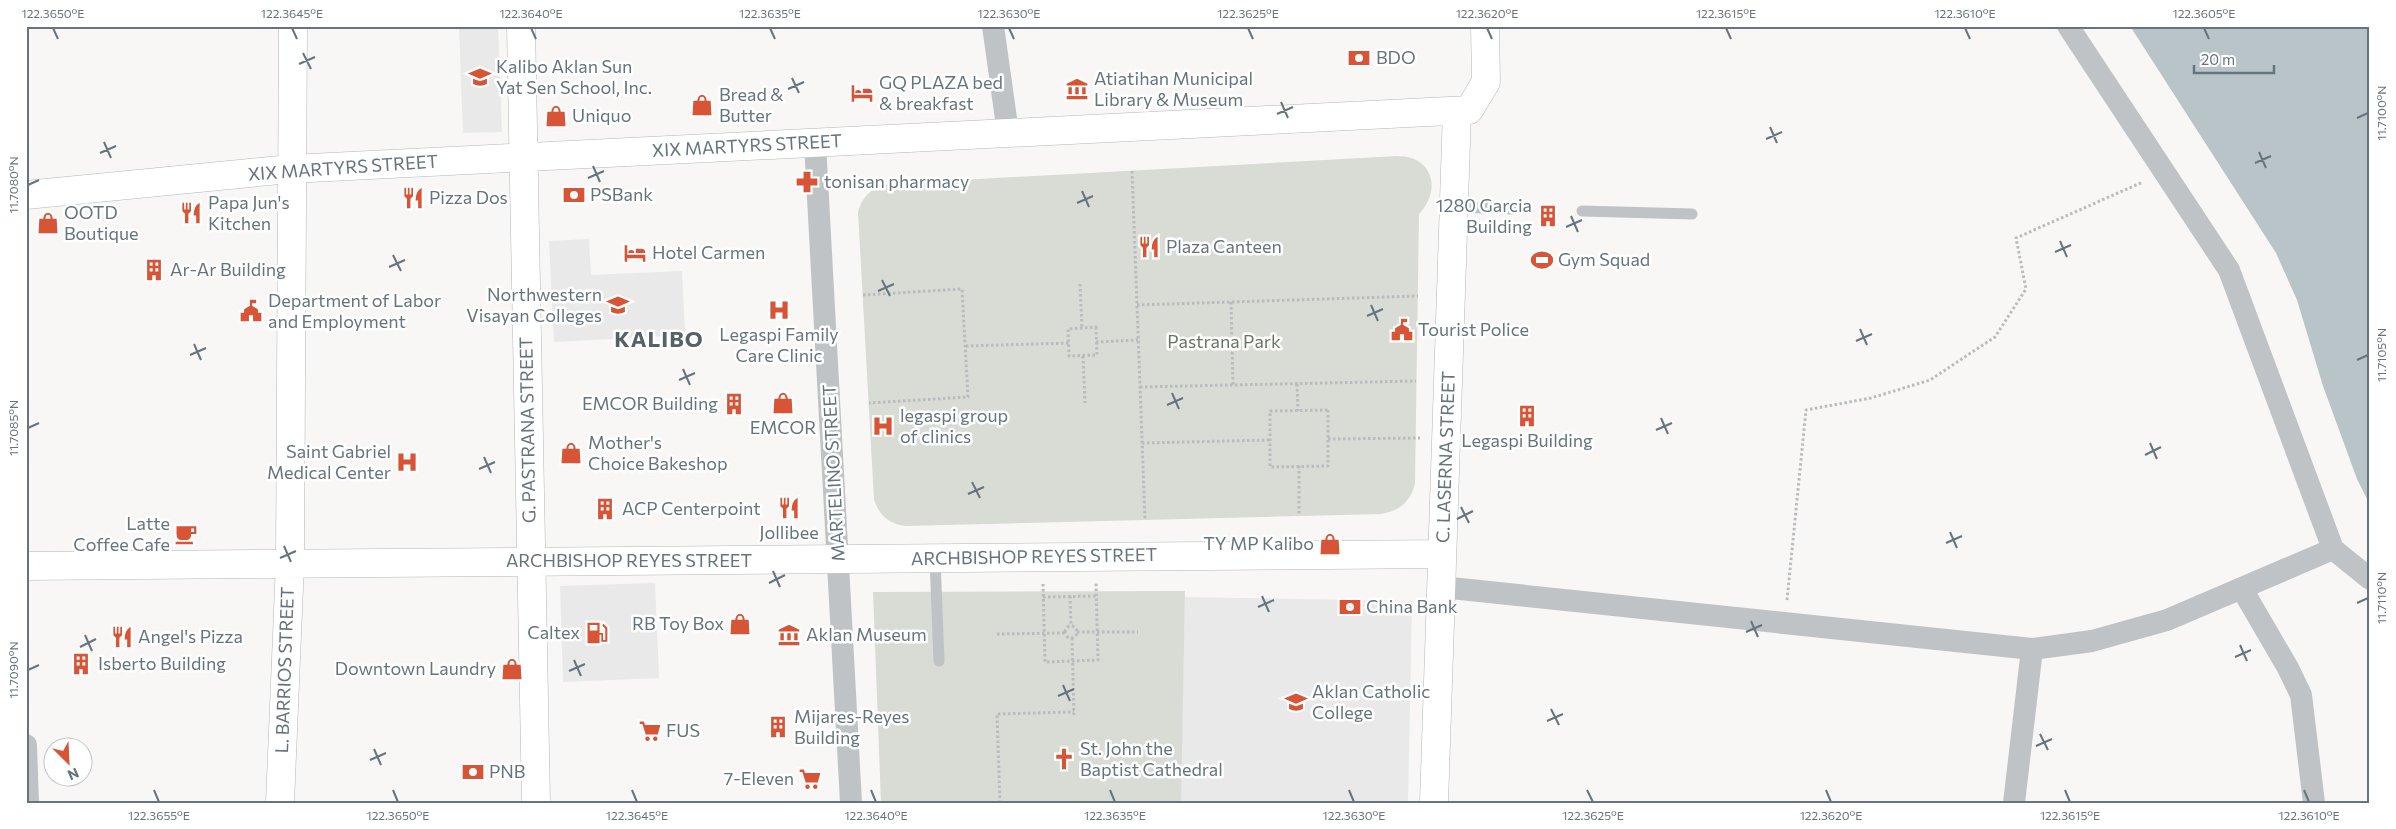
<svg xmlns="http://www.w3.org/2000/svg" width="2396" height="829" viewBox="0 0 2396 829" font-family="Commissioner,sans-serif">
<style>
.built{fill:#e8e9e8}
.green{fill:#d8dcd4}
.water{fill:#b9c4c8}
.lines{fill:none;stroke-linecap:round;stroke-linejoin:round}
.secondary-casing{stroke:#b1b7bb;stroke-width:29}
.path{stroke:#b9bcbe;stroke-width:3;stroke-dasharray:2.5 2.5;stroke-linecap:butt}
.lane{stroke:#bfc3c6;stroke-width:11}
.street{stroke:#bfc3c6;stroke-width:22}
.secondary{stroke:#fff;stroke-width:28}
.ticks{fill:none;stroke:#65747e;stroke-width:2}
.labels{text-anchor:middle;stroke-width:5;stroke-linejoin:round;paint-order:stroke}
.poi-label{font-size:18px;fill:#65747e;stroke:#fff;text-anchor:start}
.street-label{font-size:18px;fill:#65747e;stroke:#fff}
.park-label{font-size:18px;fill:#677663;stroke:#fff}
.district-label{font-size:22px;font-weight:bold;letter-spacing:1px;fill:#566269;stroke:#fff}
.neatline{fill:none;stroke:#65747e;stroke-width:2}
.ticks-label{font-size:12px;text-anchor:middle;fill:#65747e}
</style>
<rect width="100%" height="100%" fill="#f8f7f5"/>
<path class="built" d="M459 26H498L502 132 463 133Z
M589 239 591 275 682 271 685 335 554 342 549 241Z
M655 583 659 678 563 682 560 586Z
M1185 597 1412 601 1408 803H1180Z"/>
<path class="green" d="M1397 156C1433 156 1442 190 1419 214L1415 483C1411 502 1399 511 1381 514L905 526C888 523 880 516 874 500L858 212C863 196 871 188 888 184Z
M1185 591 1181 803H881L873 592Z"/>
<path class="water" d="M2130 26H2370V505L2357 479 2323 386 2297 300 2276 253Z"/>
<g class="lines">
<g class="secondary-casing">
<path id="secondary" d="M521 26 536 803
M26 195 290 169 1469 110 1486 82 1485 26
M26 566 1442 554
M280 803 290 563 293 26
M1434 803 1457 111"/>
</g>
<path class="path" d="M1132 171 1145 520
M1080 284 1082 328
M863 295 962 289 968 397 869 403
M1231 302 1233 385
M1137 305 1418 296
M1096 327 1097 355 1069 356 1068 329Z
M1096 342 1138 340
M966 346 1069 343
M1083 356 1085 403
M1297 384 1298 411
M1140 387 1416 381
M1328 410V466L1270 467V411Z
M1328 439 1420 438
M1142 443 1270 440
M1299 466V516
M1043 584 1045 662 1098 660 1096 583
M1070 596 1071 626
M1043 597 1097 596
M1787 600 1806 410 1871 398 1930 380 1995 337 2026 289 2016 238 2143 182
M1065 632a6 6 0 1 1 12 0a6 6 0 1 1-12 0Z
M1077 632H1138
M997 634 1065 633
M1072 638 1074 715
M1000 803 997 714 1074 712"/>
<path class="lane" d="M1454 207 1513 209
M1582 211 1692 214
M935 559 939 661"/>
<path class="street" d="M993 26 1008 133
M2068 26 2229 270 2333 549 2370 579
M815 143 851 803
M1441 587 2032 649 2092 641 2167 620 2333 549
M2242 589 2288 668 2301 695 2314 803
M26 745 28 803
M2014 803 2032 649"/>
<use href="#secondary" class="secondary"/>
</g>
<path class="ticks" d="M53 28 58 39M292 28 297 39M531 28 536 39M770 28 775 39M1009 28 1014 39M1248 28 1253 39M1487 28 1492 39M1726 28 1731 39M1965 28 1970 39M2204 28 2209 39M303 53 311 69M299 64 315 57M792 78 799 93M788 89 804 82M1281 102 1288 118M1277 114 1293 107M2357 118 2368 113M1770 127 1777 143M1766 139 1782 132M104 142 111 158M2259 152 2266 168M100 153 116 146M2255 163 2271 156M593 166 600 182M588 178 604 171M28 185 39 180M1082 191 1089 207M1077 203 1093 196M1571 216 1578 232M1566 227 1582 220M2060 241 2067 257M2055 252 2071 245M393 255 401 271M389 267 405 260M882 280 890 296M878 291 894 284M1371 305 1378 321M1367 316 1383 309M1860 329 1867 345M1856 341 1872 334M194 344 201 360M190 355 206 348M2357 360 2368 355M683 369 690 385M679 380 695 373M1172 393 1179 409M1167 405 1183 398M1661 418 1668 434M28 428 39 423M1656 430 1672 423M2150 443 2157 459M2145 455 2161 447M484 457 491 473M479 469 495 462M972 482 980 498M968 494 984 487M1461 507 1469 523M1457 519 1473 511M1950 532 1957 548M1946 543 1962 536M284 546 291 562M280 558 296 551M773 571 780 587M769 583 785 575M1262 596 1269 612M2357 603 2368 598M1258 607 1274 600M1751 621 1758 637M1746 632 1762 625M85 635 92 651M2240 645 2247 661M80 647 96 639M2235 657 2251 650M574 660 581 676M28 670 39 665M569 671 585 664M1063 685 1070 701M1058 696 1074 689M1551 709 1559 725M1547 721 1563 714M2040 734 2048 750M2036 746 2052 739M374 749 381 765M370 760 386 753M154 790 159 802M393 790 398 802M632 790 637 802M871 790 876 802M1110 790 1115 802M1349 790 1354 802M1587 790 1593 802M1826 790 1831 802M2065 790 2070 802M2304 790 2309 802"/>
<defs>
<g id="bank-bare" transform="scale(1.725)"><path d="M-6-4H6V4H-6ZM0-2.3a2.3 2.3 0 1 0 0 4.6a2.3 2.3 0 1 0 0-4.6Z" fill="#d75436" stroke="#fff" stroke-width="2.5" paint-order="stroke"/></g>
<g id="school-bare" transform="scale(1.725)"><path d="M0-5L7-2L0 1L-7-2ZM-4 1L0 2.5L4 1V4Q0 6-4 4Z" fill="#d75436" stroke="#fff" stroke-width="2.5" paint-order="stroke"/></g>
<g id="museum-bare" transform="scale(1.725)"><path d="M0-6L6-3V-2H-6V-3ZM-5-1h2V3h-2ZM-1-1h2V3h-2ZM3-1h2V3H3ZM-6 4H6V6H-6Z" fill="#d75436" stroke="#fff" stroke-width="2.5" paint-order="stroke"/></g>
<g id="hotel-bare" transform="scale(1.725)"><path d="M-6-4.5h1.5V1H6V5H4.5V3h-9V5H-6ZM-4 0a1.8 1.8 0 1 1 3.6 0ZM.5 0V-2.5h3Q6-2.5 6 0Z" fill="#d75436" stroke="#fff" stroke-width="2.5" paint-order="stroke"/></g>
<g id="shop-bare" transform="scale(1.725)"><path d="M-5-2.5h2.3a2.7 3.5 0 0 1 5.4 0H5L5.5 6h-11ZM-1.5-2.5h3a1.5 2.3 0 0 0-3 0Z" fill="#d75436" stroke="#fff" stroke-width="2.5" paint-order="stroke"/></g>
<g id="pharmacy-bare" transform="scale(1.725)"><path d="M-2-6h4v4h4v4h-4v4h-4v-4h-4v-4h4Z" fill="#d75436" stroke="#fff" stroke-width="2.5" paint-order="stroke"/></g>
<g id="restaurant-bare" transform="scale(1.725)"><path d="M-5-6h1v4h1v-4h1v4h1v-4h1v5L-1.5 .5V6h-2V.5L-5-1ZM5-6V6H3V1.5H1.5Q1.5-4 5-6Z" fill="#d75436" stroke="#fff" stroke-width="2.5" paint-order="stroke"/></g>
<g id="building-bare" transform="scale(1.725)"><path d="M-4-6H4V6H1V3H-1V6H-4ZM-2.5-4.3h1.7v1.8h-1.7ZM.8-4.3h1.7v1.8H.8ZM-2.5-1h1.7V.8h-1.7ZM.8-1h1.7V.8H.8Z" fill="#d75436" stroke="#fff" stroke-width="2.5" paint-order="stroke"/></g>
<g id="stadium-bare" transform="scale(1.725)"><path d="M0-5a6.5 5 0 1 0 0 10a6.5 5 0 1 0 0-10ZM-3.5-1.8h7v3.6h-7Z" fill="#d75436" stroke="#fff" stroke-width="2.5" paint-order="stroke"/></g>
<g id="university-bare" transform="scale(1.725)"><path d="M0-5L7-2L0 1L-7-2ZM-4 1L0 2.5L4 1V4Q0 6-4 4Z" fill="#d75436" stroke="#fff" stroke-width="2.5" paint-order="stroke"/></g>
<g id="hospital-bare" transform="scale(1.725)"><path d="M-5-5h3v3.5h4V-5h3V5h-3V1.5h-4V5h-3Z" fill="#d75436" stroke="#fff" stroke-width="2.5" paint-order="stroke"/></g>
<g id="civic-bare" transform="scale(1.725)"><path d="M-.6-6.5H3V-4.5H.6V-3L4-1V1h2V6H-6V1h2V-1L-.6-3ZM-1.2 2.5V6h2.4V2.5Z" fill="#d75436" stroke="#fff" stroke-width="2.5" paint-order="stroke"/></g>
<g id="cafe-bare" transform="scale(1.725)"><path d="M-5.5-4.5H6V0H3Q3 3.5 0 3.5H-2.5Q-5.5 3.5-5.5 0ZM3-3.2v2h1.7v-2ZM-6 4.5H4V6H-6Z" fill="#d75436" stroke="#fff" stroke-width="2.5" paint-order="stroke"/></g>
<g id="fuel-bare" transform="scale(1.725)"><path d="M-5.5-6h7V0h2V4h1.3V-2.5L3-4.5l.8-.8L6-3V5H2.5V1h-1V6h-7ZM-4.2-4.7v3.2H.2V-4.7Z" fill="#d75436" stroke="#fff" stroke-width="2.5" paint-order="stroke"/></g>
<g id="supermarket-bare" transform="scale(1.725)"><path d="M-6-5.5h2.5l.6 2H6L4.5 2H-2.5L-4.4-4H-6ZM-1.5 3.2a1.3 1.3 0 1 0 .1 0ZM3 3.2a1.3 1.3 0 1 0 .1 0Z" fill="#d75436" stroke="#fff" stroke-width="2.5" paint-order="stroke"/></g>
<g id="church-bare" transform="scale(1.725)"><path d="M-1.2-6h2.4v3.5h3.3v2.4h-3.3V6h-2.4V-.1h-3.3v-2.4h3.3Z" fill="#d75436" stroke="#fff" stroke-width="2.5" paint-order="stroke"/></g>
</defs>
<g fill-rule="evenodd">
<use href="#bank-bare" x="1359" y="58"/>
<use href="#school-bare" x="480" y="77"/>
<use href="#museum-bare" x="1077" y="89"/>
<use href="#hotel-bare" x="862" y="93"/>
<use href="#shop-bare" x="702" y="105"/>
<use href="#shop-bare" x="556" y="116"/>
<use href="#pharmacy-bare" x="807" y="182"/>
<use href="#bank-bare" x="574" y="195"/>
<use href="#restaurant-bare" x="413" y="198"/>
<use href="#restaurant-bare" x="191" y="213"/>
<use href="#building-bare" x="1548" y="216"/>
<use href="#shop-bare" x="48" y="223"/>
<use href="#restaurant-bare" x="1149" y="247"/>
<use href="#hotel-bare" x="635" y="253"/>
<use href="#stadium-bare" x="1542" y="260"/>
<use href="#building-bare" x="154" y="270"/>
<use href="#university-bare" x="618" y="305"/>
<use href="#hospital-bare" x="779" y="310"/>
<use href="#civic-bare" x="251" y="311"/>
<use href="#civic-bare" x="1402" y="330"/>
<use href="#shop-bare" x="783" y="403"/>
<use href="#building-bare" x="734" y="404"/>
<use href="#building-bare" x="1527" y="416"/>
<use href="#hospital-bare" x="883" y="426"/>
<use href="#shop-bare" x="571" y="453"/>
<use href="#hospital-bare" x="407" y="462"/>
<use href="#restaurant-bare" x="789" y="508"/>
<use href="#building-bare" x="605" y="509"/>
<use href="#cafe-bare" x="186" y="534"/>
<use href="#shop-bare" x="1330" y="544"/>
<use href="#bank-bare" x="1350" y="607"/>
<use href="#shop-bare" x="740" y="624"/>
<use href="#fuel-bare" x="597" y="633"/>
<use href="#museum-bare" x="789" y="635"/>
<use href="#restaurant-bare" x="122" y="637"/>
<use href="#building-bare" x="81" y="664"/>
<use href="#shop-bare" x="512" y="669"/>
<use href="#university-bare" x="1296" y="702"/>
<use href="#building-bare" x="778" y="727"/>
<use href="#supermarket-bare" x="650" y="731"/>
<use href="#church-bare" x="1064" y="759"/>
<use href="#bank-bare" x="473" y="772"/>
<use href="#supermarket-bare" x="810" y="779"/>
</g>
<g class="labels">
<g class="poi-label">
<text x="1376" y="64">BDO</text>
<text x="496" y="73">Kalibo Aklan Sun<tspan x="496" dy="21">Yat Sen School, Inc.</tspan></text>
<text x="1094" y="85">Atiatihan Municipal<tspan x="1094" dy="21">Library &amp; Museum</tspan></text>
<text x="879" y="89">GQ PLAZA bed<tspan x="879" dy="21">&amp; breakfast</tspan></text>
<text x="719" y="101">Bread &amp;<tspan x="719" dy="21">Butter</tspan></text>
<text x="572" y="122">Uniquo</text>
<text x="824" y="188">tonisan pharmacy</text>
<text x="590" y="201">PSBank</text>
<text x="429" y="204">Pizza Dos</text>
<text x="208" y="209">Papa Jun's<tspan x="208" dy="21">Kitchen</tspan></text>
<text x="1532" y="212" text-anchor="end">1280 Garcia<tspan x="1532" dy="21">Building</tspan></text>
<text x="64" y="219">OOTD<tspan x="64" dy="21">Boutique</tspan></text>
<text x="1166" y="253">Plaza Canteen</text>
<text x="652" y="259">Hotel Carmen</text>
<text x="1558" y="266">Gym Squad</text>
<text x="170" y="276">Ar-Ar Building</text>
<text x="602" y="301" text-anchor="end">Northwestern<tspan x="602" dy="21">Visayan Colleges</tspan></text>
<text x="268" y="307">Department of Labor<tspan x="268" dy="21">and Employment</tspan></text>
<text x="1418" y="336">Tourist Police</text>
<text x="779" y="341" text-anchor="middle">Legaspi Family<tspan x="779" dy="21">Care Clinic</tspan></text>
<text x="718" y="410" text-anchor="end">EMCOR Building</text>
<text x="900" y="422">legaspi group<tspan x="900" dy="21">of clinics</tspan></text>
<text x="783" y="434" text-anchor="middle">EMCOR</text>
<text x="1527" y="447" text-anchor="middle">Legaspi Building</text>
<text x="588" y="449">Mother's<tspan x="588" dy="21">Choice Bakeshop</tspan></text>
<text x="391" y="458" text-anchor="end">Saint Gabriel<tspan x="391" dy="21">Medical Center</tspan></text>
<text x="622" y="515">ACP Centerpoint</text>
<text x="170" y="530" text-anchor="end">Latte<tspan x="170" dy="21">Coffee Cafe</tspan></text>
<text x="789" y="539" text-anchor="middle">Jollibee</text>
<text x="1314" y="550" text-anchor="end">TY MP Kalibo</text>
<text x="1366" y="613">China Bank</text>
<text x="724" y="630" text-anchor="end">RB Toy Box</text>
<text x="580" y="639" text-anchor="end">Caltex</text>
<text x="806" y="641">Aklan Museum</text>
<text x="138" y="643">Angel's Pizza</text>
<text x="98" y="670">Isberto Building</text>
<text x="496" y="675" text-anchor="end">Downtown Laundry</text>
<text x="1312" y="698">Aklan Catholic<tspan x="1312" dy="21">College</tspan></text>
<text x="794" y="723">Mijares-Reyes<tspan x="794" dy="21">Building</tspan></text>
<text x="666" y="737">FUS</text>
<text x="1080" y="755">St. John the<tspan x="1080" dy="21">Baptist Cathedral</tspan></text>
<text x="489" y="778">PNB</text>
<text x="794" y="785" text-anchor="end">7-Eleven</text>
</g>
<g class="street-label">
<text transform="translate(747 146) rotate(-3)" y="6">XIX MARTYRS STREET</text>
<text transform="translate(343 168) rotate(-4)" y="6">XIX MARTYRS STREET</text>
<text transform="translate(528 430) rotate(-91)" y="6">G. PASTRANA STREET</text>
<text transform="translate(1446 457) rotate(-88)" y="6">C. LASERNA STREET</text>
<text transform="translate(834 473) rotate(-93)" y="6">MARTELINO STREET</text>
<text transform="translate(1034 557) rotate(-1)" y="6">ARCHBISHOP REYES STREET</text>
<text x="629" y="567">ARCHBISHOP REYES STREET</text>
<text transform="translate(285 670) rotate(-88)" y="6">L. BARRIOS STREET</text>
</g>
<g class="park-label">
<text x="1224" y="348">Pastrana Park</text>
</g>
<g class="district-label">
<text x="659" y="347">KALIBO</text>
</g>
</g>
<rect width="2396" height="829" fill="none" stroke="#ffffff" stroke-width="55"/>
<g transform="translate(68 762) rotate(156)"><circle r="24" fill="#ffffff" stroke="#c1c7cb"/>
<path d="M0-4L9 19L0 12L-9 19Z" fill="#d75436"/>
<text y="-8" font-size="14" font-weight="bold" text-anchor="middle" fill="#65747e">N</text>
</g>
<path d="M2194 65v8h80v-8" fill="none" stroke="#65747e" stroke-width="2.5"/>
<text x="2201" y="65" font-size="15" fill="#65747e" stroke="#ffffff" stroke-width="4" paint-order="stroke">20 m</text>
<rect x="28" y="28" width="2340" height="774" class="neatline"/>
<g class="ticks-label">
<text x="53" y="18">122.3650°E</text>
<text x="292" y="18">122.3645°E</text>
<text x="531" y="18">122.3640°E</text>
<text x="770" y="18">122.3635°E</text>
<text x="1009" y="18">122.3630°E</text>
<text x="1248" y="18">122.3625°E</text>
<text x="1487" y="18">122.3620°E</text>
<text x="1726" y="18">122.3615°E</text>
<text x="1965" y="18">122.3610°E</text>
<text x="2204" y="18">122.3605°E</text>
<text transform="translate(2382 113) rotate(-90)" y="4">11.7100°N</text>
<text transform="translate(14 185) rotate(-90)" y="4">11.7080°N</text>
<text transform="translate(2382 355) rotate(-90)" y="4">11.7105°N</text>
<text transform="translate(14 428) rotate(-90)" y="4">11.7085°N</text>
<text transform="translate(2382 598) rotate(-90)" y="4">11.7110°N</text>
<text transform="translate(14 670) rotate(-90)" y="4">11.7090°N</text>
<text x="159" y="820">122.3655°E</text>
<text x="398" y="820">122.3650°E</text>
<text x="637" y="820">122.3645°E</text>
<text x="876" y="820">122.3640°E</text>
<text x="1115" y="820">122.3635°E</text>
<text x="1354" y="820">122.3630°E</text>
<text x="1593" y="820">122.3625°E</text>
<text x="1831" y="820">122.3620°E</text>
<text x="2070" y="820">122.3615°E</text>
<text x="2309" y="820">122.3610°E</text>
</g>
</svg>
